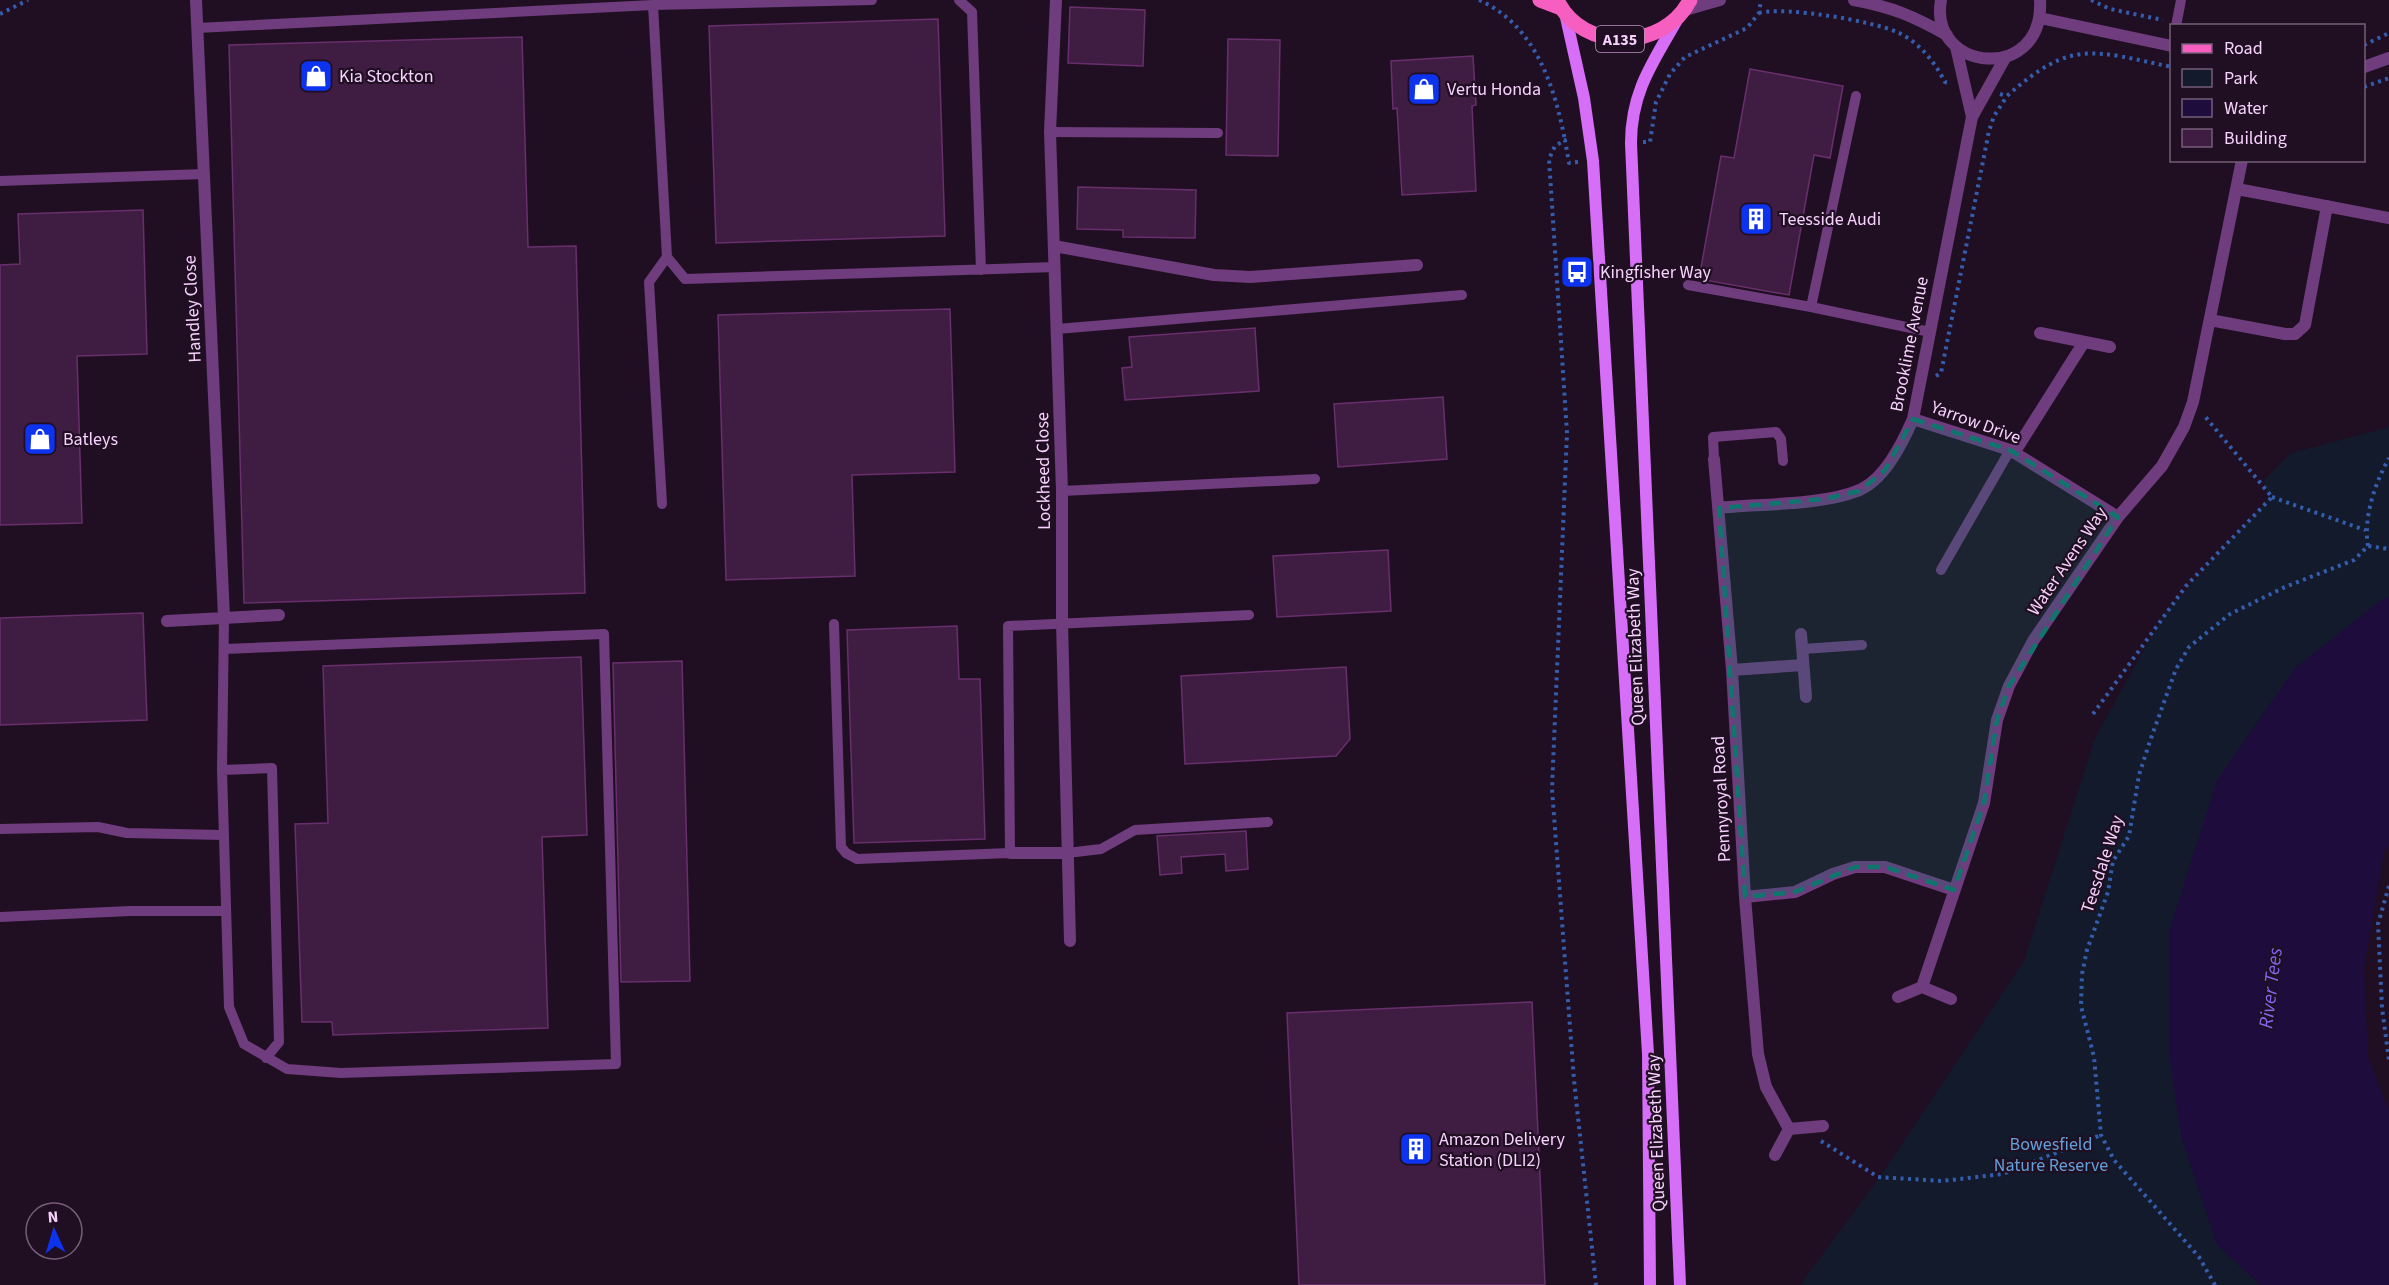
<svg xmlns="http://www.w3.org/2000/svg" width="2389" height="1285" viewBox="0 0 2389 1285" font-family="'Source Sans 3',sans-serif">
<style>
.green{fill:#121a2b}
.water{fill:#1e0c3d}
.building{fill:#3f1c42;stroke:#682f6c;stroke-width:1.5}
.lines{fill:none;stroke-linecap:round;stroke-linejoin:round}
.path{stroke:#355dae;stroke-width:4;stroke-dasharray:3 4.5;stroke-linecap:butt}
.lane{stroke:#6f3c7e;stroke-width:10}
.street{stroke:#6f3c7e;stroke-width:12}
.secondary{stroke:#d66ef7;stroke-width:12}
.primary{stroke:#f65fc0;stroke-width:15}
.marked{fill:#0f766e;fill-opacity:0.2;stroke:#0f766e;stroke-width:4.5;stroke-dasharray:12 8;stroke-linejoin:round}
.labels{text-anchor:middle;stroke-width:4.5;stroke-linejoin:round;paint-order:stroke}
.shield{fill:#200f22;stroke:#b698bb;stroke-width:1.5}
.shield-label{font-size:16px;font-weight:bold;fill:#f6d2fd}
.poi-label{font-size:18px;fill:#f6d2fd;stroke:#200f22;text-anchor:start}
.street-label{font-size:18px;fill:#f6d2fd;stroke:#200f22}
.park-label{font-size:18px;fill:#62a0d8;stroke:#200f22}
.water-label{font-size:20px;font-style:italic;fill:#8266f7;stroke:#200f22}
</style>
<rect width="100%" height="100%" fill="#200f22"/>
<path class="green" d="M2389 424V598H2384L2237 1263 2261 1285H1800L1880 1177 2024 961 2095 738 2163 615 2268 499 2264 480 2291 453 2386 428Z"/>
<path class="water" d="M2384 598H2389V844L2384 853 2364 968 2368 1057 2389 1111V1285H2261L2217 1245 2181 1136 2169 1054V931L2217 780 2295 668Z"/>
<path class="building" d="M1070 7 1145 10 1143 66 1068 63Z
M938 19 945 236 716 243 709 26Z
M522 37 528 247 576 246 585 593 244 603 229 45Z
M1228 39 1280 40 1278 156 1226 155Z
M1473 56 1476 105 1472 106 1476 191 1402 195 1397 108 1393 109 1391 61Z
M1750 69 1843 86 1830 158 1814 155 1789 295 1699 279 1721 156 1734 158Z
M1078 187 1196 190 1195 238 1123 237V230L1077 229Z
M143 210 147 354 77 356 82 523 0 525V265L20 264 18 214Z
M950 309 955 472 852 475 855 576 726 580 718 315Z
M1255 328 1259 391 1125 400 1122 368 1132 367 1129 337Z
M1443 397 1447 459 1338 467 1334 404Z
M1388 550 1391 611 1277 617 1273 556Z
M143 613 147 720 0 725V618Z
M957 626 959 679H980L985 839 854 843 847 630Z
M581 657 587 835 542 837 548 1028 333 1035 332 1022H302L295 824 328 823 323 666Z
M682 661 690 981 621 982 613 663Z
M1346 667 1350 739 1336 756 1185 764 1181 676Z
M1246 831 1248 869 1226 871 1225 854 1181 857 1182 873 1160 875 1157 836Z
M1532 1002 1545 1285H1299L1287 1013Z"/>
<g class="lines">
<path class="path" d="M1479 0C1535 25 1554 85 1565 140
M2091 0 2110 9 2163 20
M1759 13C1785 6 1872 21 1897 32 1919 42 1934 61 1945 82L1949 83
M0 14 28 0
M2364 45 2389 33
M2364 87 2389 78
M2000 94 2007 96C2072 38 2093 51 2172 67
M1643 142H1650L1656 102 1670 74 1685 57 1747 28 1759 13 1761 0
M1578 162 1569 163 1565 140 1555 146 1549 159 1567 433 1552 789 1574 1080 1596 1285
M1936 376 1941 373 1989 131 1994 116 2007 96
M2272 497 2365 530
M2368 546C2363 518 2375 483 2389 458
M2093 714 2186 586 2272 497 2203 414
M2389 886 2378 924 2382 1008 2389 1060
M1821 1141 1878 1177 1942 1181 2003 1174 2101 1135
M2215 1285 2199 1257 2114 1160 2101 1135 2094 1057 2081 1006 2082 974 2087 950 2108 892 2113 861 2129 836 2139 775 2150 741 2176 669 2189 647 2230 614 2285 587 2354 560 2368 546 2389 549"/>
<path class="lane" d="M959 0 972 12 981 270
M653 5 872 0
M2176 26 2181 0
M197 28 653 5 667 257 685 279 1055 267
M1050 132 1218 133
M0 181 204 174
M1688 285 1811 307 1930 332
M1811 307 1856 96
M1057 329 1462 295
M1714 459 1713 437 1776 432 1781 439 1783 461
M1062 491 1315 479
M662 504 649 282 667 257
M1941 570 2010 450
M224 617 222 770 229 1007 244 1044 287 1069 341 1073 616 1064 604 634 225 649
M834 624 841 847 846 853 857 859 1010 853 1008 626 1249 615
M1802 649 1862 645
M222 770 272 768 279 1042 266 1058
M0 829 98 827 127 833 223 835
M1067 853 1101 849 1135 830 1268 822
M0 917 130 911H226"/>
<path class="street" d="M196 0 224 617
M1056 0 1050 132 1062 491V622L1070 941
M1854 0C1892 7 1913 16 1947 35
M1941 0C1928 72 2045 84 2040 0
M1685 10 1720 0
M2040 18 2172 46
M1956 47 1972 117 2005 58
M2364 67 2389 58
M2237 189 2389 218
M1054 246 1214 275 1250 277 1417 265
M2210 320 2285 334H2295L2305 325 2327 206
M2040 333 2110 347
M1913 419 2010 450 2118 517
M2014 453 2084 342
M1714 459 1732 670 1745 897 1758 1054 1766 1087 1789 1129
M1719 508C1757 504 1823 505 1857 491 1884 481 1902 444 1913 419L1972 117
M167 621 279 615
M1801 634 1806 697
M1732 670 1803 665
M1010 853H1067
M1745 897 1795 892 1833 874 1855 867H1885L1954 890
M1922 987 1951 999
M1898 997 1922 987 1984 803 1997 720 2009 686 2033 641 2118 517 2162 466 2184 427 2193 402 2242 160
M1775 1155 1789 1129 1823 1126"/>
<path class="secondary" d="M1565 13 1584 98 1593 161 1648 1054 1650 1285
M1677 20C1653 62 1631 92 1631 143L1680 1285"/>
<path class="primary" d="M1540 0 1561 8
M1557 0C1582 53 1664 51 1690 0"/>
</g>
<path class="marked" d="M1913 419 2010 450 2118 517 2009 686 1997 720 1984 803 1954 890 1885 867H1855L1795 892 1745 897 1719 508 1824 499 1859 491 1885 470Z"/>
<defs>
<g id="shop-square" transform="scale(1.725)"><rect x="-9" y="-9" width="18" height="18" rx="4" fill="#0d33ee" stroke="#200f22"/><path d="M-5-2.5h2.3a2.7 3.5 0 0 1 5.4 0H5L5.5 6h-11ZM-1.5-2.5h3a1.5 2.3 0 0 0-3 0Z" fill="#fff"/></g>
<g id="building-square" transform="scale(1.725)"><rect x="-9" y="-9" width="18" height="18" rx="4" fill="#0d33ee" stroke="#200f22"/><path d="M-4-6H4V6H1V3H-1V6H-4ZM-2.5-4.3h1.7v1.8h-1.7ZM.8-4.3h1.7v1.8H.8ZM-2.5-1h1.7V.8h-1.7ZM.8-1h1.7V.8H.8Z" fill="#fff"/></g>
<g id="bus-square" transform="scale(1.725)"><rect x="-9" y="-9" width="18" height="18" rx="4" fill="#0d33ee" stroke="#200f22"/><path d="M-5-6H5V4H4V6H2V4H-2V6H-4V4H-5ZM-3.5-4V0h7V-4ZM-3.5 1.2v1.5H-2V1.2ZM2 1.2v1.5H3.5V1.2Z" fill="#fff"/></g>
</defs>
<g fill-rule="evenodd">
<use href="#shop-square" x="316" y="76"/>
<use href="#shop-square" x="1424" y="89"/>
<use href="#building-square" x="1756" y="219"/>
<use href="#bus-square" x="1577" y="272"/>
<use href="#shop-square" x="40" y="439"/>
<use href="#building-square" x="1416" y="1149"/>
</g>
<g class="labels">
<rect class="shield" x="1596" y="26" width="48" height="26" rx="4.5"/>
<g class="shield-label">
<text x="1620" y="45">A135</text>
</g>
<g class="poi-label">
<text x="339" y="82">Kia Stockton</text>
<text x="1447" y="95">Vertu Honda</text>
<text x="1779" y="225">Teesside Audi</text>
<text x="1600" y="278">Kingfisher Way</text>
<text x="63" y="445">Batleys</text>
<text x="1439" y="1145">Amazon Delivery<tspan x="1439" dy="21">Station (DLI2)</tspan></text>
</g>
<g class="street-label">
<text transform="translate(192 309) rotate(-93)" y="6">Handley Close</text>
<text transform="translate(1909 344) rotate(-79)" y="6">Brooklime Avenue</text>
<text transform="translate(1976 422) rotate(20)" y="6">Yarrow Drive</text>
<text transform="translate(1043 471) rotate(-91)" y="6">Lockheed Close</text>
<text transform="translate(2067 561) rotate(-56)" y="6">Water Avens Way</text>
<text transform="translate(1635 647) rotate(-92)" y="6">Queen Elizabeth Way</text>
<text transform="translate(1721 799) rotate(-93)" y="6">Pennyroyal Road</text>
<text transform="translate(2102 864) rotate(-72)" y="6">Teesdale Way</text>
<text transform="translate(1656 1133) rotate(-92)" y="6">Queen Elizabeth Way</text>
</g>
<g class="park-label">
<text x="2051" y="1150">Bowesfield<tspan x="2051" dy="21">Nature Reserve</tspan></text>
</g>
<g class="water-label">
<text transform="translate(2270 988) rotate(-83)" y="7">River Tees</text>
</g>
</g>
<rect x="2170" y="24" width="195" height="138" fill="#200f22" stroke="#765d7a" stroke-width="1.5"/>
<rect x="2182" y="44" width="30" height="9" fill="#f65fc0" stroke="#765d7a" stroke-width="1.5"/>
<text x="2224" y="54" font-size="18" fill="#f6d2fd">Road</text>
<rect x="2182" y="69" width="30" height="18" fill="#121a2b" stroke="#765d7a" stroke-width="1.5"/>
<text x="2224" y="84" font-size="18" fill="#f6d2fd">Park</text>
<rect x="2182" y="99" width="30" height="18" fill="#1e0c3d" stroke="#765d7a" stroke-width="1.5"/>
<text x="2224" y="114" font-size="18" fill="#f6d2fd">Water</text>
<rect x="2182" y="129" width="30" height="18" fill="#3f1c42" stroke="#765d7a" stroke-width="1.5"/>
<text x="2224" y="144" font-size="18" fill="#f6d2fd">Building</text>
<g transform="translate(54 1231) rotate(356)"><circle r="28" fill="#200f22" stroke="#765d7a" stroke-width="1.5"/>
<path d="M0-4.5L10 22L0 15L-10 22Z" fill="#0d33ee"/>
<text y="-9" font-size="16" font-weight="bold" text-anchor="middle" fill="#f6d2fd">N</text>
</g>
</svg>
